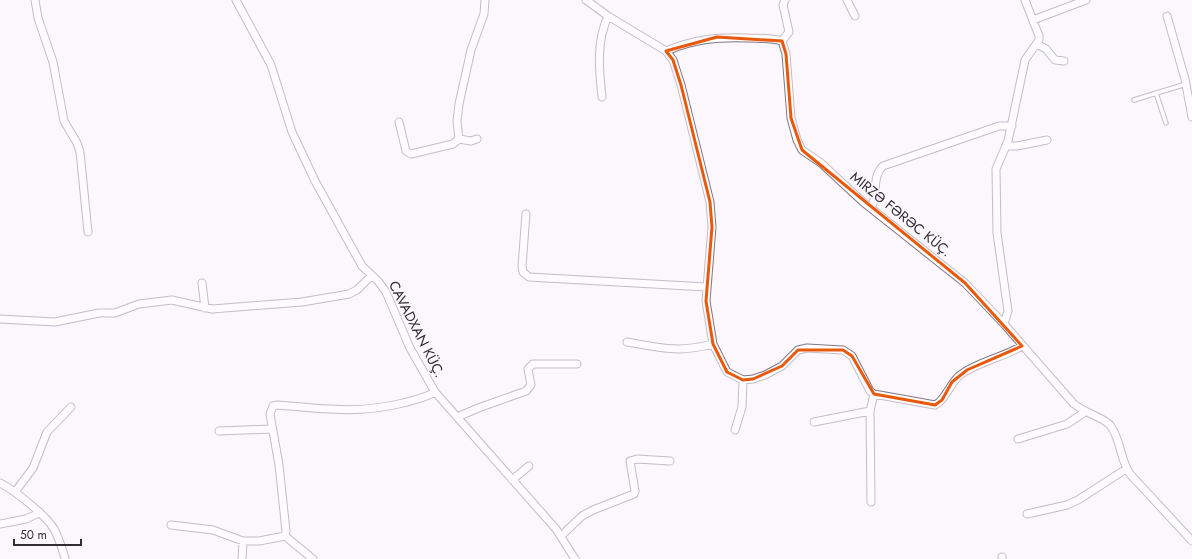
<svg xmlns="http://www.w3.org/2000/svg" width="1192" height="559" viewBox="0 0 1192 559" font-family="Jost,sans-serif">
<style>
.lines{fill:none;stroke-linecap:round;stroke-linejoin:round}
.service-casing{stroke:#807583;stroke-width:5.5}
.minor-casing{stroke:#807583;stroke-width:9}
.service{stroke:#fff;stroke-width:3.5}
.minor{stroke:#fff;stroke-width:7}
.marked{fill:none;stroke:#e8590c;stroke-width:3;stroke-linejoin:round}
.labels{text-anchor:middle;stroke-width:3.5;stroke-linejoin:round;paint-order:stroke}
.street-label{font-size:14px;fill:#312d32;stroke:#fcf7fd}
</style>
<rect width="100%" height="100%" fill="#fcf7fd"/>
<g class="lines">
<g class="service-casing">
<path id="service" d="M1156 93 1166 123
M1134 100 1186 84"/>
</g>
<g class="minor-casing">
<path id="minor" d="M35 0 38 18 53 62 64 121 77 143 80 152 88 232
M236 0 271 65 292 132 315 181 362 266 378 281 386 292 410 348 435 392 556 529 575 559
M586 0 608 16 666 51C695 39 717 37 748 38 759 38 771 38 782 41L786 54 791 118 797 140 802 150 821 163 863 202 965 283 1004 324 1073 403C1084 413 1103 417 1110 425 1121 439 1120 460 1130 474L1192 541
M847 0 855 16
M1167 16 1185 79 1192 117
M1033 20 1086 0
M782 41 789 32 783 5 785 0
M1037 44 1046 49 1055 60 1064 61
M666 51 673 60 681 85 710 202 712 227 706 301 713 344 727 372 743 380 753 379 765 375 782 366 798 350 807 348 843 350 852 356 870 391 874 394 935 405C945 401 950 383 960 375 979 361 1002 358 1022 346
M602 97C599 69 596 43 608 16
M399 122 406 151 411 154 453 144 459 139 457 121 459 104 471 50 484 14 485 0
M459 139 471 141 477 139
M1007 146H1017L1047 140
M871 208C879 194 871 177 883 166L999 126H1012
M526 214 522 266 523 272 529 277 706 287
M202 283 205 308
M0 319 55 322 99 313H115L139 304 172 300 212 309 302 302 349 294 357 290 371 276
M1004 324 1008 311 997 233 996 169 1008 141 1025 60 1039 40V36L1025 0
M627 342C661 348 678 353 713 344
M457 417 481 407 526 391 531 385 528 369 533 364H577
M814 422 870 411
M735 430 742 407 743 380
M219 431 272 429
M1018 439 1067 424 1085 412
M512 480 529 466
M0 483C14 490 46 515 54 529 59 538 62 548 65 558
M15 492 33 468 47 432 71 407
M871 502 870 411 874 394
M1027 514 1067 505 1078 500 1126 469
M0 524 26 519 39 513
M171 525 213 530 243 541
M285 536 313 559
M561 536 582 516 593 510 634 494 635 491 630 461 637 459 670 461
M1002 557V559
M242 559 243 541H259L285 536 286 531 279 465 270 414 273 406 278 405C322 409 359 414 403 403 414 400 425 398 435 392"/>
</g>
<use href="#service" class="service"/>
<use href="#minor" class="minor"/>
</g>
<path d="M0 0H1192V559H0ZM717 37 782 41 786 54 791 118 802 150 965 283 1022 346 967 370 952 382 942 400 935 405 874 394 852 356 843 350H798L782 366 753 379 743 380 727 372 713 344 706 301 712 227 710 202 681 85 673 60 666 51Z" fill="#fcf7fd" fill-opacity=".55" fill-rule="evenodd"/>
<path class="marked" d="M717 37 782 41 786 54 791 118 802 150 965 283 1022 346 967 370 952 382 942 400 935 405 874 394 852 356 843 350H798L782 366 753 379 743 380 727 372 713 344 706 301 712 227 710 202 681 85 673 60 666 51Z"/>
<g class="labels">
<g class="street-label">
<text transform="translate(901 214) rotate(39)" y="5">MIRZƏ FƏRƏC KÜÇ.</text>
<text transform="translate(417 329) rotate(63)" y="5">CAVADXAN KÜÇ.</text>
</g>
</g>
<path d="M14 539v6h67v-6" fill="none" stroke="#312d32" stroke-width="2"/>
<text x="20" y="539" font-size="12" fill="#312d32" stroke="#fcf7fd" stroke-width="3" paint-order="stroke">50 m</text>
</svg>
